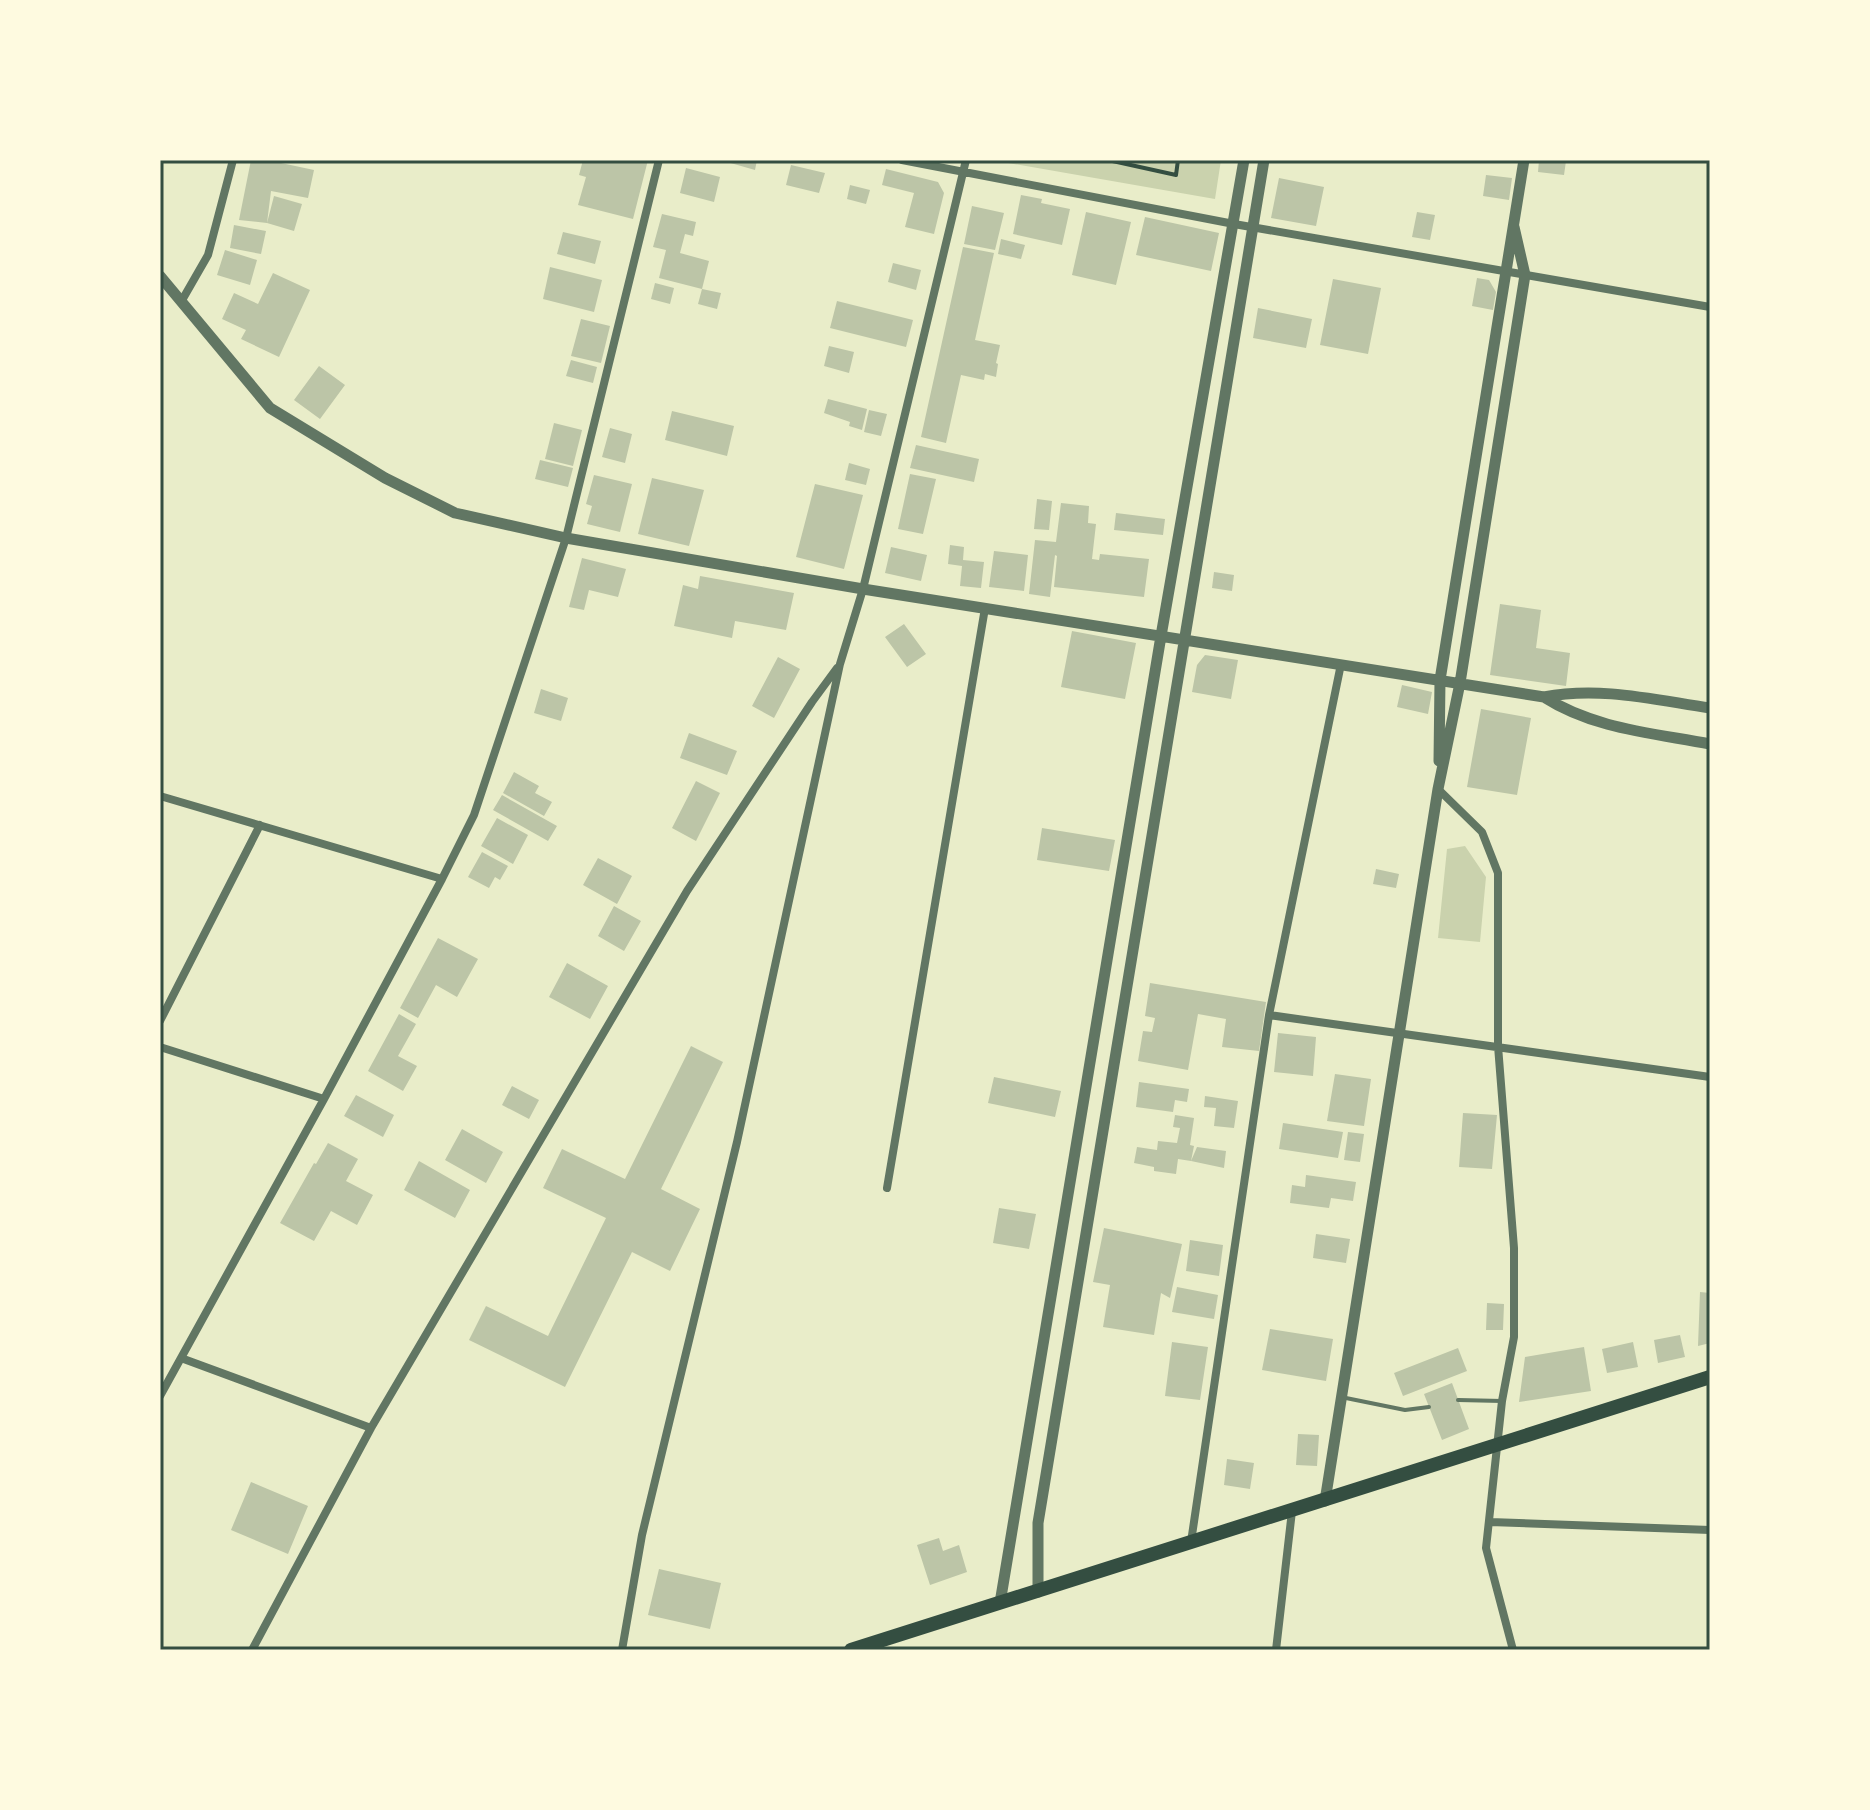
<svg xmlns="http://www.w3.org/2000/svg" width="1870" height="1810" viewBox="0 0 1870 1810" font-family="'PT Sans',sans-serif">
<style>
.green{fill:#cad2ad}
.building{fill:#bcc5a7}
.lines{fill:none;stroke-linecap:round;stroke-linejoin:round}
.path{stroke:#344e41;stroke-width:4}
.service{stroke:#617663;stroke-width:4}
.minor{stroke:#617663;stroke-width:8}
.tertiary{stroke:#617663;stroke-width:11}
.trunk{stroke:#344e41;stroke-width:14}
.neatline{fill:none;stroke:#344e41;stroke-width:3}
</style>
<rect width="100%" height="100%" fill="#e9edc9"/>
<path class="green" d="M991 160H1221L1215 199Z
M1465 846 1486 877 1480 942 1438 938 1447 849Z"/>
<path class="building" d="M251 160H267L314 170 308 198 271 191 267 223 239 220Z
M583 160H648L633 219 578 205 586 177 579 175Z
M720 160H757L755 170Z
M1539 160 1566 161 1564 175 1538 172Z
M791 165 825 173 819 193 786 185Z
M686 168 720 177 714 202 680 193Z
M886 169 938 182 944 193 934 234 905 227 914 193 882 185Z
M1486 175 1512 178 1509 200 1483 196Z
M1279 178 1324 187 1316 226 1271 218Z
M850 185 870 190 866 204 847 199Z
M1021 195 1042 199 1041 203 1070 209 1062 245 1013 234Z
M274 196 302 204 294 231 267 223Z
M972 206 1004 213 995 250 964 244Z
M1086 212 1131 222 1116 285 1072 275Z
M1417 212 1435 215 1430 240 1412 237Z
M662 214 696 222 693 236 685 234 680 253 709 261 702 289 659 278 666 250 653 247Z
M1145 217 1219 233 1211 271 1136 255Z
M234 225 266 231 261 254 230 248Z
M563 232 601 241 595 264 557 254Z
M1001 239 1025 245 1021 259 998 254Z
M963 247 994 253 975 340 1000 345 996 363 998 364 996 377 985 374 984 380 961 375 946 443 921 437Z
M225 250 257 260 250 285 217 275Z
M893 263 921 270 916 290 888 282Z
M550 267 602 280 594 312 543 299Z
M273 273 310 290 279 357 241 339 246 330 222 319 234 293 258 304Z
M1477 278 1489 280 1496 292 1493 310 1472 306Z
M1333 279 1381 288 1368 354 1320 345Z
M655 283 674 288 670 304 651 299Z
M702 289 721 293 717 309 698 304Z
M837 301 913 320 906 347 830 328Z
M1258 308 1312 319 1306 348 1253 338Z
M581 319 610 326 601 363 571 356Z
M829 346 854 352 849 373 824 366Z
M571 360 597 367 593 383 566 376Z
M319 366 345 385 320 419 294 400Z
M828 399 867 409 862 430 849 426 850 422 824 413Z
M869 410 887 414 881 436 864 432Z
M672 411 734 426 727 456 665 440Z
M554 423 582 430 573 466 545 459Z
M610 428 632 434 625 463 602 457Z
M916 445 979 459 974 482 910 468Z
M540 460 573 468 568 487 535 479Z
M849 463 870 469 866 485 845 480Z
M910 474 936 479 923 534 898 529Z
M594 475 632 484 620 532 587 524 592 506 586 504Z
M652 478 704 490 689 546 638 534Z
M815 484 863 495 844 569 796 557Z
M1037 499 1052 501 1049 530 1034 529Z
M1061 503 1089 506 1088 523 1096 524 1092 559 1099 560 1100 554 1149 559 1144 597 1054 587 1057 556 1055 555 1050 597 1029 594 1035 540 1056 542Z
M1116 513 1165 519 1163 535 1114 530Z
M950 545 964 547 963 560 984 562 981 588 960 586 962 566 948 564Z
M891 547 927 555 921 581 885 573Z
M994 551 1028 555 1024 591 989 587Z
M582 558 626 569 618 597 589 590 584 610 569 607Z
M1214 572 1234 575 1232 591 1212 588Z
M700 576 794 593 786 630 735 621 732 638 674 626 683 585 698 589Z
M1500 604 1541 610 1536 648 1570 653 1566 686 1490 675Z
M904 624 926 654 907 667 885 637Z
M1072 631 1136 643 1125 699 1061 687Z
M1205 655 1238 660 1231 699 1192 692 1197 665Z
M778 657 800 669 774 718 752 706Z
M1402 685 1432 692 1428 714 1397 707Z
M541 689 568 698 561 721 534 713Z
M1481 709 1531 718 1517 795 1467 787Z
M689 733 737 751 727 775 680 758Z
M514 772 539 786 535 793 552 802 544 816 503 793Z
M696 781 720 793 696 841 672 828Z
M502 795 557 826 548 841 493 810Z
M497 818 528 835 513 864 481 846Z
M1042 828 1115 840 1109 871 1037 860Z
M482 852 508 866 500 880 495 877 489 888 468 877Z
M598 858 632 876 617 904 583 885Z
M1376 869 1399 874 1396 888 1373 884Z
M614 906 641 921 624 951 598 936Z
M438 938 478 959 457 997 436 985 418 1018 400 1008Z
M567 963 608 986 590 1019 549 997Z
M1150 983 1266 1002 1259 1051 1222 1047 1226 1019 1198 1014 1188 1070 1138 1061 1143 1031 1152 1032 1155 1018 1145 1016Z
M399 1014 416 1024 398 1056 417 1066 403 1091 368 1071Z
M1278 1033 1316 1037 1313 1076 1274 1072Z
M691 1046 723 1062 661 1189 700 1209 670 1271 632 1252 565 1387 469 1340 486 1306 548 1336 606 1218 543 1188 562 1149 625 1179Z
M1335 1074 1371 1079 1364 1126 1327 1121Z
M994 1077 1061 1091 1055 1117 988 1103Z
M1139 1082 1189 1089 1187 1102 1175 1100 1173 1112 1136 1107Z
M512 1086 539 1100 529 1119 502 1105Z
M356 1095 394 1115 383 1137 344 1116Z
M1205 1096 1238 1101 1234 1128 1214 1126 1216 1108 1204 1107Z
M1463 1113 1497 1115 1492 1169 1459 1167Z
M1175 1115 1194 1118 1190 1145 1194 1146 1191 1161 1178 1159 1176 1174 1154 1171V1167L1134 1163 1137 1147 1157 1150 1158 1141 1177 1143 1180 1128 1173 1127Z
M1283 1123 1343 1132 1338 1158 1279 1149Z
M462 1129 503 1152 486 1183 445 1160Z
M1348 1132 1364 1134 1360 1162 1344 1160Z
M328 1143 358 1159 346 1181 373 1195 357 1225 331 1211 314 1241 280 1223 314 1163 316 1164Z
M1197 1147 1226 1151 1224 1168 1191 1161Z
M419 1161 470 1190 455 1218 404 1190Z
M1306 1175 1356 1182 1353 1201 1331 1198 1329 1208 1290 1203 1292 1185 1305 1187Z
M999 1208 1036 1214 1029 1249 993 1243Z
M1104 1228 1182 1244 1170 1298 1161 1293 1154 1335 1103 1327 1110 1285 1093 1282Z
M1316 1234 1350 1239 1346 1263 1313 1258Z
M1190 1240 1223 1245 1219 1276 1186 1271Z
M1177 1287 1218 1295 1214 1319 1172 1312Z
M1700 1292 1710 1293V1343L1698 1346Z
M1487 1303 1504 1304 1503 1330H1486Z
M1270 1329 1333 1339 1326 1381 1262 1370Z
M1680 1335 1685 1357 1658 1363 1654 1340Z
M1172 1342 1208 1347 1200 1400 1165 1396Z
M1633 1342 1638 1367 1607 1373 1602 1349Z
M1584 1347 1591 1391 1519 1402 1525 1357Z
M1458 1348 1467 1371 1403 1396 1394 1373Z
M1452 1383 1469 1429 1442 1440 1424 1394Z
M1298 1434 1319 1435 1317 1466 1296 1465Z
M1227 1459 1254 1463 1250 1489 1224 1485Z
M251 1482 308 1506 288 1554 231 1530Z
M939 1538 943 1551 959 1545 967 1572 930 1585 917 1545Z
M659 1569 721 1583 710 1629 648 1615Z"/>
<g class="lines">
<path class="path" d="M1108 160 1176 175 1178 160"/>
<path class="service" d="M1341 1397 1405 1410 1429 1407
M1458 1400 1502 1401"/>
<path class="minor" d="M902 160 1234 224 1710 307
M181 302 208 255 233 160
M1438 789 1482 832 1498 873V1046L1514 1248V1337L1502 1401 1486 1548 1513 1650
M160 796 442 879
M1269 1015 1710 1077
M160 1021 260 825
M160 1047 324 1099
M887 1188 985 608
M181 1358 371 1428
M160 1396 324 1099 442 879 474 815 566 538 659 160
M1490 1522 1710 1530
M1191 1542 1269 1015 1341 664
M252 1650 371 1428 687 891 812 702 837 668
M622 1650 642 1535 737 1142 840 664 863 589 966 160
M1276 1650 1292 1511"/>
<path class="tertiary" d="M160 276 270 408 385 478 455 513 566 538 863 589 1544 697C1600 686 1655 700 1710 708
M1544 697C1594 729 1653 733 1710 744
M1439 761 1440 680 1524 160
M1325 1501 1438 789 1460 683 1525 275 1514 227
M1038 1592V1523L1264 160
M1000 1603 1161 636 1244 160"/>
<path class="trunk" d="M851 1650 1710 1377"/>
</g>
<rect width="1870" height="1810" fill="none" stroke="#fefae0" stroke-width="324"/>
<rect x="162" y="162" width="1546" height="1486" class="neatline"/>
</svg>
